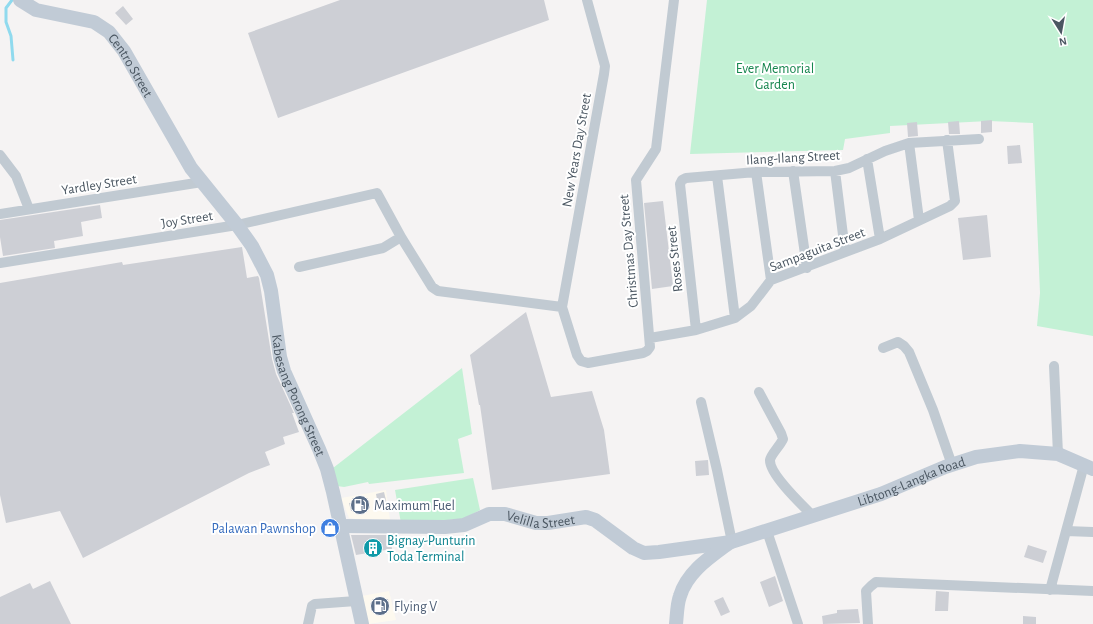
<svg xmlns="http://www.w3.org/2000/svg" width="1093" height="624" viewBox="0 0 1093 624" font-family="'Alegreya Sans',sans-serif">
<style>
.commercial{fill:#fdf9ef}
.green{fill:#c3f1d5}
.lines{fill:none;stroke-linecap:round;stroke-linejoin:round}
.stream{stroke:#90daee;stroke-width:3}
.building{fill:#cdcfd5}
.street{stroke:#c1cad2;stroke-width:10}
.secondary{stroke:#c1cbd6;stroke-width:14}
.labels{text-anchor:middle;stroke-width:4;stroke-linejoin:round;paint-order:stroke}
.street-label{font-size:14px;fill:#4a5661;stroke:#fff}
.park-label{font-size:14px;fill:#17864f;stroke:#fff}
.service-label{font-size:14px;fill:#4e5e75;stroke:#fff;text-anchor:start}
.shop-label{font-size:14px;fill:#366cbe;stroke:#fff;text-anchor:end}
.culture-label{font-size:14px;fill:#0d838f;stroke:#fff;text-anchor:start}
</style>
<rect width="100%" height="100%" fill="#f5f3f3"/>
<path class="commercial" d="M386 490 390 520 356 519 349 518 341 498Z
M389 591 396 620 368 624 362 596Z"/>
<path class="green" d="M707 0H1093V336L1037 326 1040 293 1033 123 989 121 890 126V133L845 139 843 150 690 154Z
M462 368 472 434 458 439 464 473 369 484 368 482 344 487 337 486 333 468Z
M473 478 480 510 463 519 401 523 395 490Z"/>
<g class="lines">
<path class="stream" d="M12 0 6 8V22L11 36 13 60"/>
</g>
<path class="building" d="M340 0H544L549 20 278 118 248 33Z
M123 6 133 19 126 25 115 13Z
M992 120V132L981 133V121Z
M959 121 960 134H949L948 122Z
M917 122 918 136 908 137 907 123Z
M1020 145 1022 163 1008 164 1007 146Z
M663 201 673 286 652 289 644 203Z
M100 205 102 218 81 222 83 236 54 241 55 248 3 256 0 237V220Z
M987 215 991 257 963 260 958 218Z
M242 247 247 278 258 276 259 278 272 359 276 374 294 413H292L299 432 283 437 285 444 265 452 270 465 249 473 83 558 60 511 6 523 0 495V283L122 262 123 265Z
M526 312 551 397 592 391 604 430 610 474 492 490 480 405H479L470 355Z
M708 460 709 475 696 476 695 461Z
M384 492 387 504 378 505 376 494Z
M369 500 370 508 351 511 349 503Z
M351 535H390L392 549 356 555Z
M1028 545 1047 551 1043 563 1024 557Z
M775 576 783 601 769 607 760 582Z
M50 581 71 624H0V597L30 583 33 589Z
M936 591 949 592 948 611H935Z
M723 597 730 612 721 616 714 601Z
M388 599 390 608 372 612 370 603Z
M858 609 860 623 823 624 822 616 837 613V610Z
M1023 616 1036 617V624H1023Z"/>
<g class="lines">
<path class="street" d="M587 0 605 66 604 74 562 307 577 355 581 361 588 363 643 353 647 351 650 347 636 180 656 149 674 0
M909 143 919 220
M0 155 16 176 29 209
M867 159 880 239
M793 171 807 268
M835 171 845 251
M756 172 771 280
M717 176 735 318
M0 214 202 182
M0 263 237 225 377 193 401 237 432 287 438 291 562 307
M299 267 383 248 401 237
M696 330 680 184 682 180 686 178 756 172 835 171 849 168 885 151 909 143 979 139
M650 338 696 330 735 318 751 306 771 280 880 239 950 206 955 201 947 140
M883 348 898 342 904 346 909 352 933 410 952 465
M1054 366 1058 454
M759 392 781 433 783 439C780 446 771 454 770 460 769 474 803 506 813 516
M701 402 717 470 732 542
M767 531 798 624
M1066 531 1093 532
M1050 590 1084 465
M308 624 312 606 315 604 356 601
M868 624 866 591 871 586 876 582 1093 591"/>
<g class="secondary">
<path id="s1" d="M20 0 36 10 94 22 109 32 124 51 191 168 237 225 252 246 267 275 271 291 280 357 284 371 319 449 327 469 333 492 362 624"/>
<path id="s2" d="M342 526 445 527 464 525 489 514H505L536 523H548L586 517 595 520 633 548 644 553 659 552 731 542 881 494 945 467 976 457 1020 451 1058 454 1093 469"/>
<path d="M676 624C677 615 677 604 680 596 687 572 710 557 729 543"/>
</g>
</g>
<defs>
<g id="fuel-disc" transform="scale(1)"><circle r="9.5" fill="#5c6f8a" stroke="#fff"/><path d="M-5.5-6h7V0h2V4h1.3V-2.5L3-4.5l.8-.8L6-3V5H2.5V1h-1V6h-7ZM-4.2-4.7v3.2H.2V-4.7Z" fill="#fff"/></g>
<g id="shop-disc" transform="scale(1)"><circle r="9.5" fill="#3f7fe0" stroke="#fff"/><path d="M-5-2.5h2.3a2.7 3.5 0 0 1 5.4 0H5L5.5 6h-11ZM-1.5-2.5h3a1.5 2.3 0 0 0-3 0Z" fill="#fff"/></g>
<g id="building-disc" transform="scale(1)"><circle r="9.5" fill="#0f9aa8" stroke="#fff"/><path d="M-4-6H4V6H1V3H-1V6H-4ZM-2.5-4.3h1.7v1.8h-1.7ZM.8-4.3h1.7v1.8H.8ZM-2.5-1h1.7V.8h-1.7ZM.8-1h1.7V.8H.8Z" fill="#fff"/></g>
</defs>
<g fill-rule="evenodd">
<use href="#fuel-disc" x="360" y="505"/>
<use href="#shop-disc" x="330" y="528"/>
<use href="#building-disc" x="373" y="548"/>
<use href="#fuel-disc" x="380" y="606"/>
</g>
<g class="labels">
<g class="street-label">
<text dy="5" stroke="none"><textPath href="#s1" startOffset="136">Centro Street</textPath></text>
<text transform="translate(576 150) rotate(-80)" y="5">New Years Day Street</text>
<text transform="translate(793 157) rotate(-3)" y="5">Ilang-Ilang Street</text>
<text transform="translate(99 184) rotate(-9)" y="5">Yardley Street</text>
<text transform="translate(187 219) rotate(-9)" y="5">Joy Street</text>
<text transform="translate(817 249) rotate(-21)" y="5">Sampaguita Street</text>
<text transform="translate(628 251) rotate(-95)" y="5">Christmas Day Street</text>
<text transform="translate(674 259) rotate(-96)" y="5">Roses Street</text>
<text dy="5" stroke="none"><textPath href="#s1" startOffset="512">Kabesang Porong Street</textPath></text>
<text dy="5" stroke="none"><textPath href="#s2" startOffset="595">Libtong-Langka Road</textPath></text>
<text dy="5" stroke="none"><textPath href="#s2" startOffset="202">Velilla Street</textPath></text>
</g>
<g class="park-label">
<text x="775" y="73">Ever Memorial<tspan x="775" dy="16">Garden</tspan></text>
</g>
<g class="service-label">
<text x="374" y="510">Maximum Fuel</text>
<text x="394" y="611">Flying V</text>
</g>
<g class="shop-label">
<text x="316" y="533">Palawan Pawnshop</text>
</g>
<g class="culture-label">
<text x="387" y="545">Bignay-Punturin<tspan x="387" dy="16">Toda Terminal</tspan></text>
</g>
</g>
<g transform="translate(1061 32) rotate(169)" stroke="#ffffff" stroke-width="3" paint-order="stroke">
<path d="M0-3L7 15L0 10L-7 15Z" fill="#4a5661"/>
<text y="-6" font-size="11" font-weight="bold" text-anchor="middle" fill="#4a5661">N</text>
</g>
</svg>
